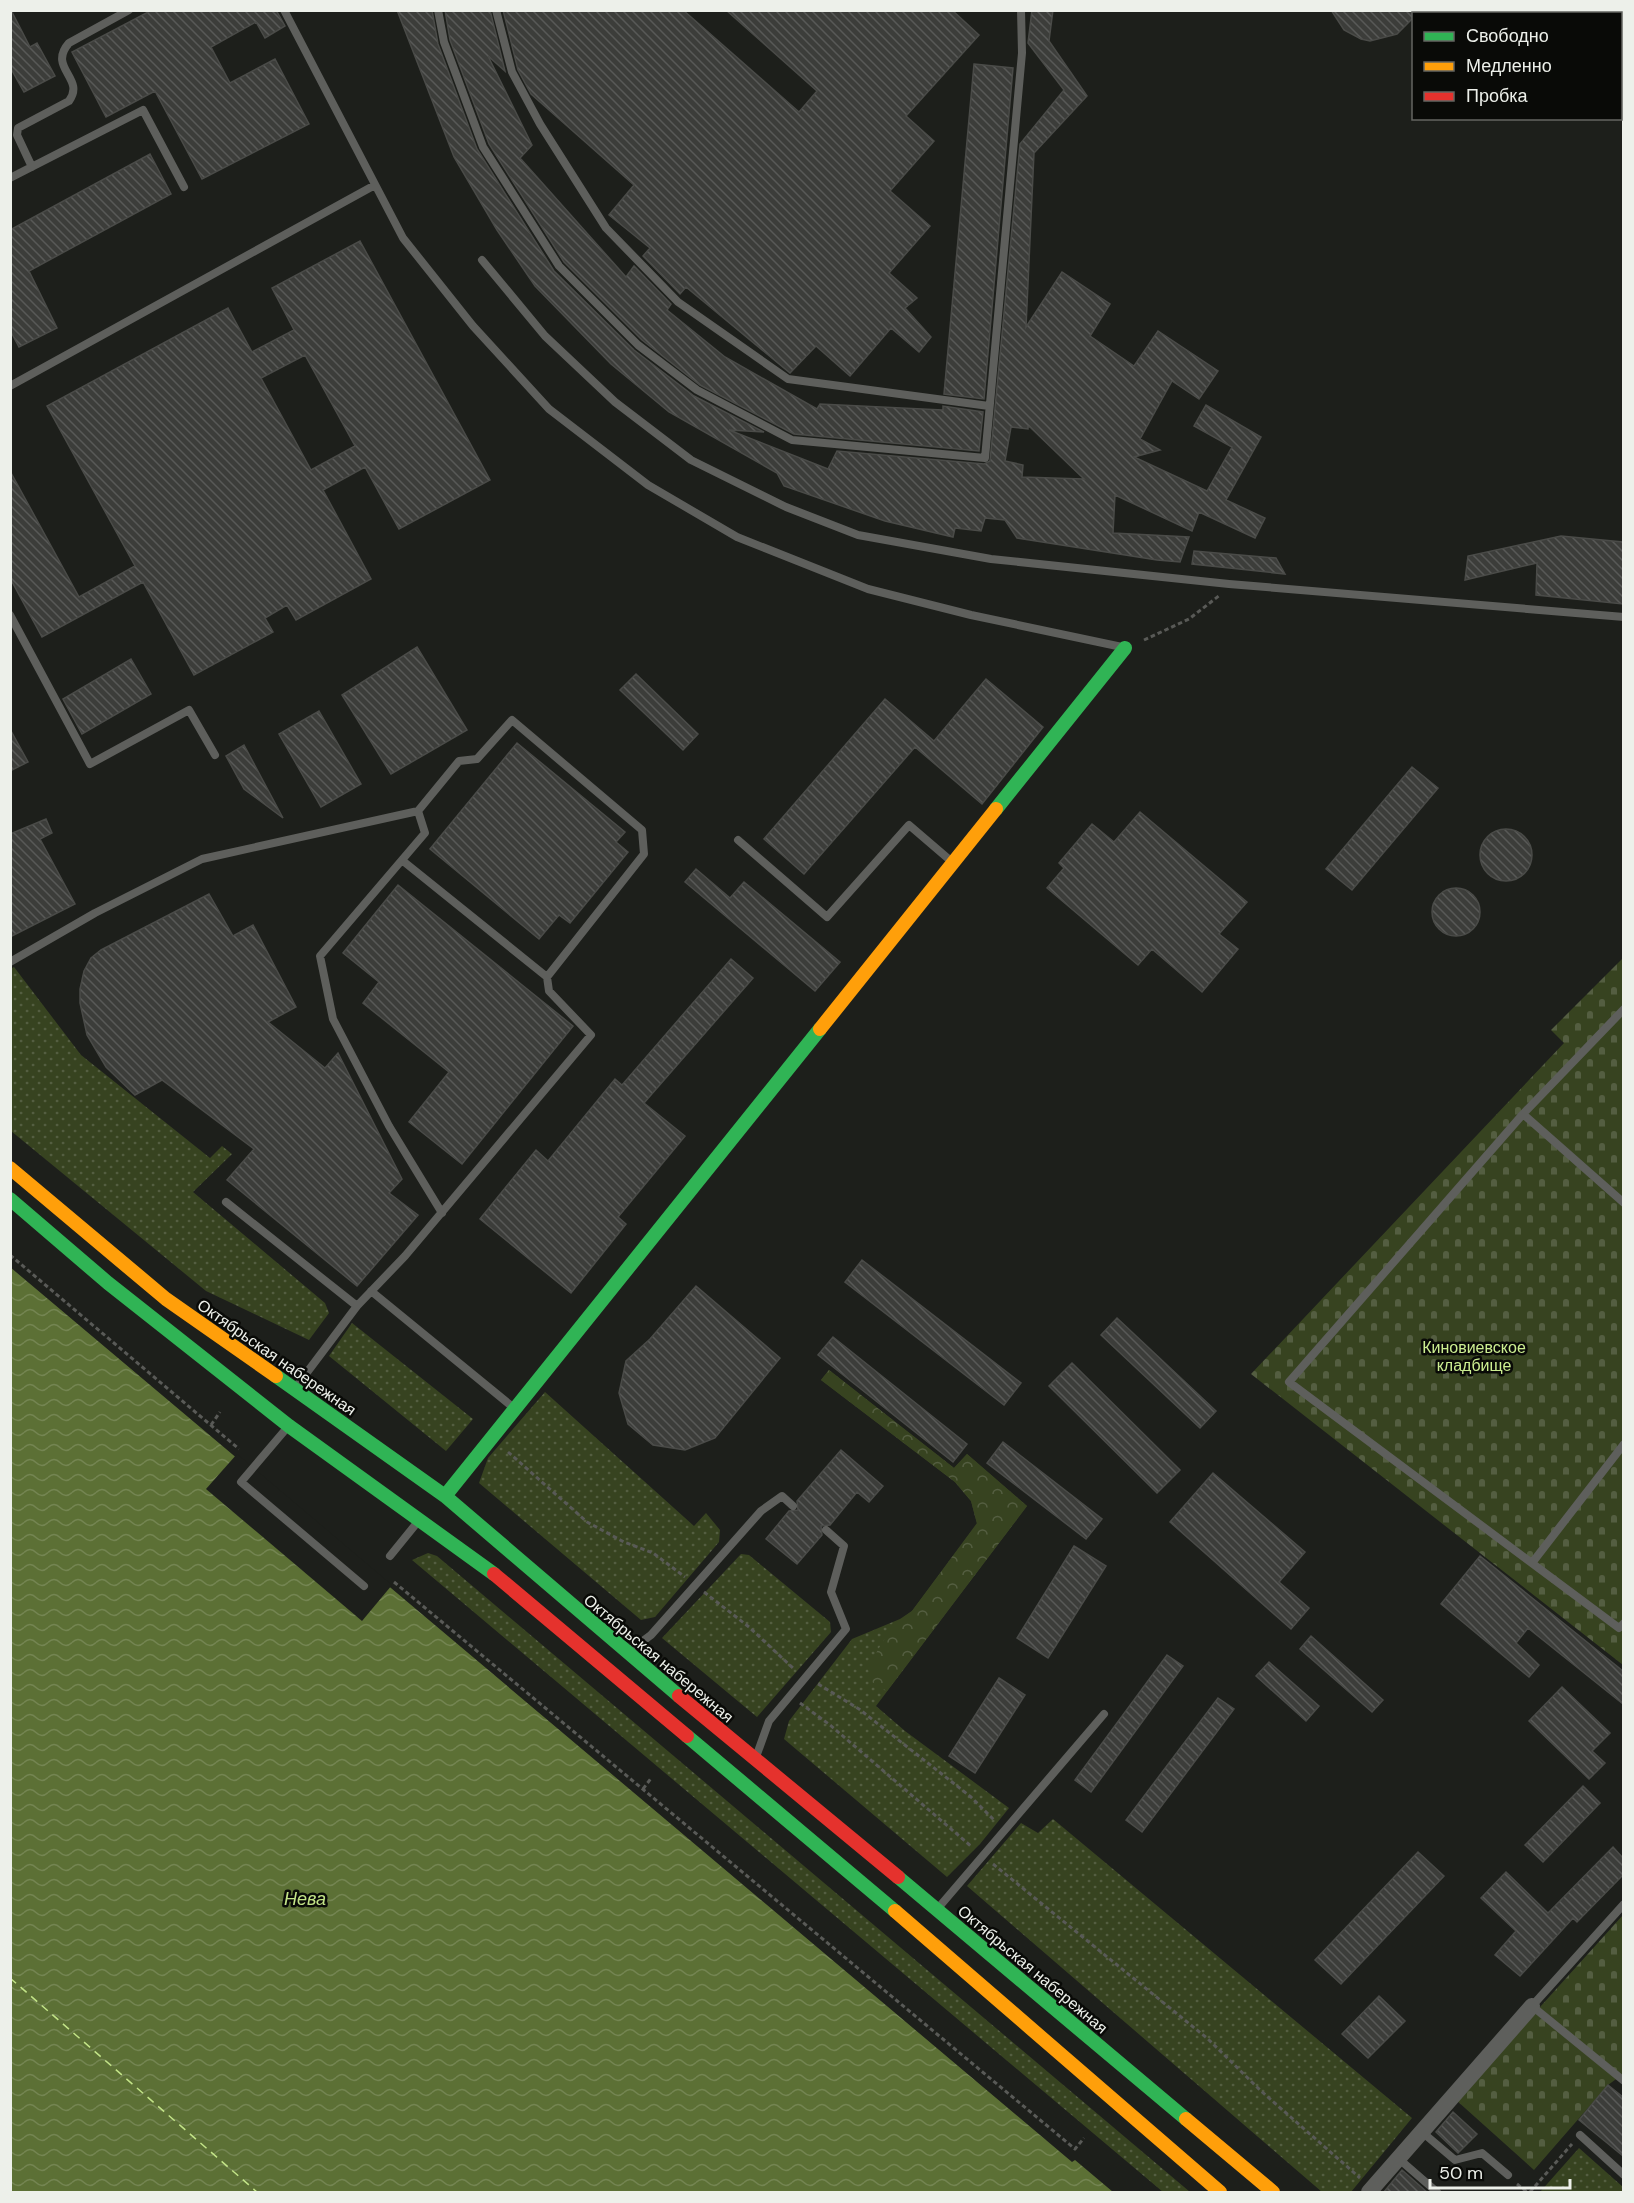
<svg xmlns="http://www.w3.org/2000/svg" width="1634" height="2203" viewBox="0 0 1634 2203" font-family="'DM Sans',sans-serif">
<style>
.grass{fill:url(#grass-dots)}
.forest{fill:url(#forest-crowns)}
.cemetery{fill:url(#cemetery-stones)}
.water{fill:url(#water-waves)}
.pier{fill:#1d1f1b}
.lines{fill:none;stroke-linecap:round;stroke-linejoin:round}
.ferry{stroke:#c3e488;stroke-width:1.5;stroke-dasharray:8 6;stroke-linecap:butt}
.building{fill:url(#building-back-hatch);stroke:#4a4b48;stroke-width:1.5;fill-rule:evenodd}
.path{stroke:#595a57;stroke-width:3;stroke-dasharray:4.5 3;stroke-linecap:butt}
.lane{stroke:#5e5f5c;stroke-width:8}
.street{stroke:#5e5f5c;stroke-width:16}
.fast{stroke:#30b455;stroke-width:14}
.slow{stroke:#ff9f0a;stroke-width:14}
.jam{stroke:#e5322d;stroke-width:14}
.labels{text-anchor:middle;stroke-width:5;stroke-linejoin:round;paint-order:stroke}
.park-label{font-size:16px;fill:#ccee91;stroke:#090a07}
.street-label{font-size:16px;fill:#edf0ea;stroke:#090a07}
.water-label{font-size:18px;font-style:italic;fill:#c3e488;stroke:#090a07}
</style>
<defs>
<pattern id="grass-dots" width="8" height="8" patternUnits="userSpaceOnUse" patternTransform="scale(1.5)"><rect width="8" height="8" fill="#374320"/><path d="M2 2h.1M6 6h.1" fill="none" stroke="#545e41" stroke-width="1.8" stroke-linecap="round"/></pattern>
<pattern id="forest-crowns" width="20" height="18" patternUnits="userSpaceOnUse" patternTransform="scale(1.5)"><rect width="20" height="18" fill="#374320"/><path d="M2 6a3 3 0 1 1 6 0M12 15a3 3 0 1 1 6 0" fill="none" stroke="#545e41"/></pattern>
<pattern id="cemetery-stones" width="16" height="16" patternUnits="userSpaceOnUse" patternTransform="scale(1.5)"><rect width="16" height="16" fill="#374320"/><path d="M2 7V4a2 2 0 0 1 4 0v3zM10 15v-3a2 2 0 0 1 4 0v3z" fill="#545e41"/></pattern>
<pattern id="water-waves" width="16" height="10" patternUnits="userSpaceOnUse" patternTransform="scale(1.5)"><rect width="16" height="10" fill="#5c7035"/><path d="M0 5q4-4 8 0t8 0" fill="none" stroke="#748552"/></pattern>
<pattern id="building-back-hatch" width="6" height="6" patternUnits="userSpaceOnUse" patternTransform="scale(1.5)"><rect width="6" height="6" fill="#3c3d3a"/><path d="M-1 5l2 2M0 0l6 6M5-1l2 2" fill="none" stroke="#585957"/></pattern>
</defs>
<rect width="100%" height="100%" fill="#1d1f1b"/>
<path class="grass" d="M14 967 81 1055 210 1158 222 1146 232 1154 193 1192 325 1303 329 1313 309 1340 206 1291 11 1131 10 969Z
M352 1323 473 1419 446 1451 329 1356Z
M829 1370 954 1468 967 1454 1027 1506 876 1706 905 1731 1009 1808 980 1844 947 1877 784 1739 789 1721 852 1639 900 1619 912 1611 977 1524 971 1501 955 1482 821 1380Z
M545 1392 694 1526 706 1513 720 1530 719 1542 655 1617 641 1620 479 1483 488 1458Z
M428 1553 437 1556 1190 2192H1163L412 1560Z
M741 1554 749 1555 830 1622 831 1632 757 1717 662 1638Z
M1053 1819 1412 2118 1351 2192H1322L967 1886 1021 1823 1038 1833Z
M1579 2148 1623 2187V2192H1540Z"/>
<path class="forest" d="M829 1370 954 1468 967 1454 1027 1506 887 1691 873 1683 868 1669C879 1646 891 1625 912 1611L977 1523 971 1501 955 1482 821 1380Z"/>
<path class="cemetery" d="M1623 958V1665L1251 1374 1564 1043 1551 1030Z
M1623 1915V2074L1608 2085 1534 2170 1456 2100Z"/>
<path class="water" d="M10 1267 1072 2162 1075 2160 1113 2192H11Z"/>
<path class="pier" d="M237 1454 392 1585 362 1621 206 1489Z"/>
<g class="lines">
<path class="ferry" d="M10 1978 257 2192"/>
</g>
<path class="building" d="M11 10 30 47 37 43 55 76 24 92 10 67Z
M152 10H276L285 26 265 38 256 22 211 47 230 83 275 59 309 124 202 179 155 91 106 117 72 52Z
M397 10H432L438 44 477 149 554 271 634 350 694 396 764 432 729 430 828 469 837 451 984 464 990 461 1020 144 1064 90 1028 43 1032 10H1053L1049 41 1087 96 1034 153 1026 327 1062 272 1110 304 1090 336 1134 366 1158 331 1218 371 1199 399 1172 381 1140 439 1160 450 1134 457 1207 491 1232 447 1194 426 1206 405 1261 437 1226 500 1265 518 1255 538 1199 512 1192 531 1115 495 1113 533 1189 537 1180 562 1157 560 1017 538 1005 520 985 518 981 531 955 528 953 537 885 521 784 486 777 473 669 412 611 364 535 286 497 230 454 157ZM1028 426 1031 428 1084 479 1022 477 1023 465 1005 461 1011 427 1028 429Z
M445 10H490L505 71 488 56 532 145 520 158 626 277 634 266 671 304 667 310 725 357 817 409 820 404 943 410V406L983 412 979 451 794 434 700 385 642 340 564 262 489 144 450 40Z
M503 10H683L799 112 817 91 726 10H952L979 35 906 116 934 141 890 191 930 226 889 273 917 298 905 308 931 337 919 352 891 328 850 376 816 346 790 373 686 287 680 294 643 256 650 248 609 215 634 185 531 94 518 70Z
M1331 10H1420L1413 14V18L1397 34 1370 41 1361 39 1344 30Z
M974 64 1013 68 984 399 944 394Z
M150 154 171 194 29 271 57 328 19 347 10 330V230Z
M360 241 490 480 399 529 365 467 323 490 371 579 296 620 287 605 265 618 273 632 194 675 143 582 42 637 10 578V471L79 597 135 566 47 406 228 308 252 352 294 330 272 288ZM305 355 355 446 311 470 261 378Z
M1561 536 1623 542V604L1536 595 1537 563 1465 580 1468 556Z
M1194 551 1276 558 1285 574 1192 564Z
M417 647 467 730 391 774 342 695Z
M131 659 151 694 82 734 63 699Z
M636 674 698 734 683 750 620 690Z
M986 679 1043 727 982 804 915 747 804 874 764 839 885 699 934 741Z
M319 711 361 784 321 807 279 734Z
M10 729 28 762 10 771Z
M517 743 625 832 616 842 628 852 570 923 559 915 539 939 430 849Z
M244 745 283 818 244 789 226 756Z
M1412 767 1438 788 1352 890 1326 869Z
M1140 812 1247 902 1219 934 1238 949 1202 992 1152 949 1138 965 1047 888 1064 868 1059 863 1092 824 1114 842Z
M46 819 52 833 40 839 75 904 10 937V834Z
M1480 855a26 26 0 1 1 52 0a26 26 0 1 1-52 0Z
M696 869 730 898 744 882 840 962 815 991 685 882Z
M398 885 573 1026 462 1164 409 1122 449 1072 363 1003 379 982 343 953Z
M1432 912a24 24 0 1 1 48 0a24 24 0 1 1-48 0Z
M209 894 233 936 253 925 296 1007 268 1022 325 1068 338 1053 402 1179 389 1193 418 1215 357 1286 227 1180 254 1149 162 1080 135 1095 106 1067 87 1035 80 1003V989L84 971 91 958 101 950Z
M731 959 753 978 644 1103 685 1136 618 1217 626 1224 571 1293 480 1219 536 1150 548 1161 615 1079 622 1085Z
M862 1260 1021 1383 1004 1405 845 1282Z
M696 1286 780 1358 715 1438 685 1450 653 1445 628 1424 619 1393 626 1361 650 1339Z
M1117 1318 1216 1411 1200 1428 1101 1335Z
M833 1337 967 1444 953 1462 818 1355Z
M1072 1363 1180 1470 1157 1493 1049 1386Z
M1003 1442 1102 1519 1086 1539 987 1463Z
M841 1450 883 1486 869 1502 857 1492 830 1525 821 1526 822 1535 797 1564 766 1539 789 1511 798 1510 797 1501Z
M1213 1473 1305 1552 1279 1582 1309 1608 1291 1629 1170 1522Z
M1074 1546 1106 1566 1048 1658 1017 1638Z
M1480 1556 1623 1671V1704L1528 1628 1516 1643 1539 1665 1529 1677 1441 1604Z
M1311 1636 1383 1700 1372 1712 1300 1649Z
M1167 1655 1183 1666 1091 1792 1075 1780Z
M1269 1662 1319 1706 1306 1721 1256 1676Z
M999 1678 1025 1695 975 1773 949 1756Z
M1562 1687 1610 1733 1592 1751 1605 1763 1589 1779 1529 1721Z
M1218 1698 1234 1709 1142 1832 1126 1820Z
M1583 1786 1600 1803 1543 1862 1525 1845Z
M1613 1847 1623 1858V1875L1577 1922 1573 1918 1520 1976 1495 1955 1516 1931 1481 1898 1506 1872 1548 1913Z
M1418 1852 1444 1876 1341 1984 1315 1960Z
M1379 1996 1405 2021 1368 2058 1342 2034Z
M1608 2085 1623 2097V2156L1579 2120Z
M1453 2112 1477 2134 1458 2153 1436 2132Z
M1402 2170 1428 2193H1383Z"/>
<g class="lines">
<path class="path" d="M1144 640 1189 619 1220 595
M10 1255 239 1449
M211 1425 220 1412
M508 1452 587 1522 624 1542 653 1553 685 1577
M394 1582 1075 2149 1084 2138
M704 1592 749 1627 795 1670
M818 1684 859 1709 971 1797 995 1821
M800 1703 830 1725 972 1847
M643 1789 652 1777
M993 1864 1208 2039 1261 2091 1360 2178
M1517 2184 1527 2192
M1530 2192 1572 2144"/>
<path class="lane" d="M284 10 403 238 473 326 549 409 648 485 737 537 868 589 971 615 1122 647
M438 10 444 42 483 147 559 266 638 345 697 390 792 440 985 458 1022 53 1021 10
M496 10 512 72 540 124 606 228 678 302 788 379 989 406
M32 167 17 135 18 128 69 101C86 78 47 68 69 43L129 10
M10 178 143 110 184 187
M482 260 545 336 615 402 691 460 786 507 858 535 991 559 1229 584 1624 617
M10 386 375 185
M10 615 90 764 189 710 215 755
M418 811 425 833 320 956 333 1019 389 1126 442 1213
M738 840 827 917 909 825 951 861
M10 962 95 913 202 859 418 811 459 761 477 759 512 720 642 830 644 854 547 977 403 861
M1624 1009 1523 1114 1289 1382 1619 1628 1624 1623
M1523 1114 1624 1203
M226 1202 357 1306
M371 1291 514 1408
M296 1387 357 1306 405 1256 591 1035 549 991 547 977
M286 1429 241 1482 364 1586
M390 1556 416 1524
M1532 1563 1624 1444
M632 1649 651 1635 761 1511 782 1496 793 1506
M756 1757 769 1721 846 1629 831 1592 844 1546 826 1530
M1624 1904 1532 2006 1624 2081
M939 1907 1104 1714
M1422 2132 1455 2160 1482 2153 1508 2175
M1580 2135 1624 2175
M1399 2159 1437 2192"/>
<path class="street" d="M1369 2192 1532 2006"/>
<path class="fast" d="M996 809 1125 648
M10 1199 108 1283 289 1426 494 1574
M276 1376 445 1496 679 1696
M445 1496 820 1029
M687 1736 895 1911
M898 1877 1186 2119"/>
<path class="slow" d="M820 1029 996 809
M10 1168 166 1299 276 1376
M895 1911 1220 2192
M1186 2119 1273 2192"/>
<path class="jam" d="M494 1574 687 1736
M679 1696 898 1877"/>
</g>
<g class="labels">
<g class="park-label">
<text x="1474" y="1353">Киновиевское<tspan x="1474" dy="18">кладбище</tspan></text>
</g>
<g class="street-label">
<text transform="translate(277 1357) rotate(35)" y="6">Октябрьская набережная</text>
<text transform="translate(659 1658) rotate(40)" y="6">Октябрьская набережная</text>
<text transform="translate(1033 1969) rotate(40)" y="6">Октябрьская набережная</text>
</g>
<g class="water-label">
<text x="305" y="1905">Нева</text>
</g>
</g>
<rect width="1634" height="2203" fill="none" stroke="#edf0ea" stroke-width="24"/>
<rect x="1412" y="12" width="210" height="108" fill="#090a07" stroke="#646662" stroke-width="1.5"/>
<rect x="1424" y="32" width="30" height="9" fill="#30b455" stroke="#646662" stroke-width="1.5"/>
<text x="1466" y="42" font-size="18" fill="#edf0ea">Свободно</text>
<rect x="1424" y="62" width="30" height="9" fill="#ff9f0a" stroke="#646662" stroke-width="1.5"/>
<text x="1466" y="72" font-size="18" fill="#edf0ea">Медленно</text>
<rect x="1424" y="92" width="30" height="9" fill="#e5322d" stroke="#646662" stroke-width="1.5"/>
<text x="1466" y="102" font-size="18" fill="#edf0ea">Пробка</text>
<path d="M1430 2179v9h140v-9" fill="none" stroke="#edf0ea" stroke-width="3"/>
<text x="1439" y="2179" font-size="18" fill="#edf0ea" stroke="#090a07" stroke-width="4.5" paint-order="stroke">50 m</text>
</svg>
